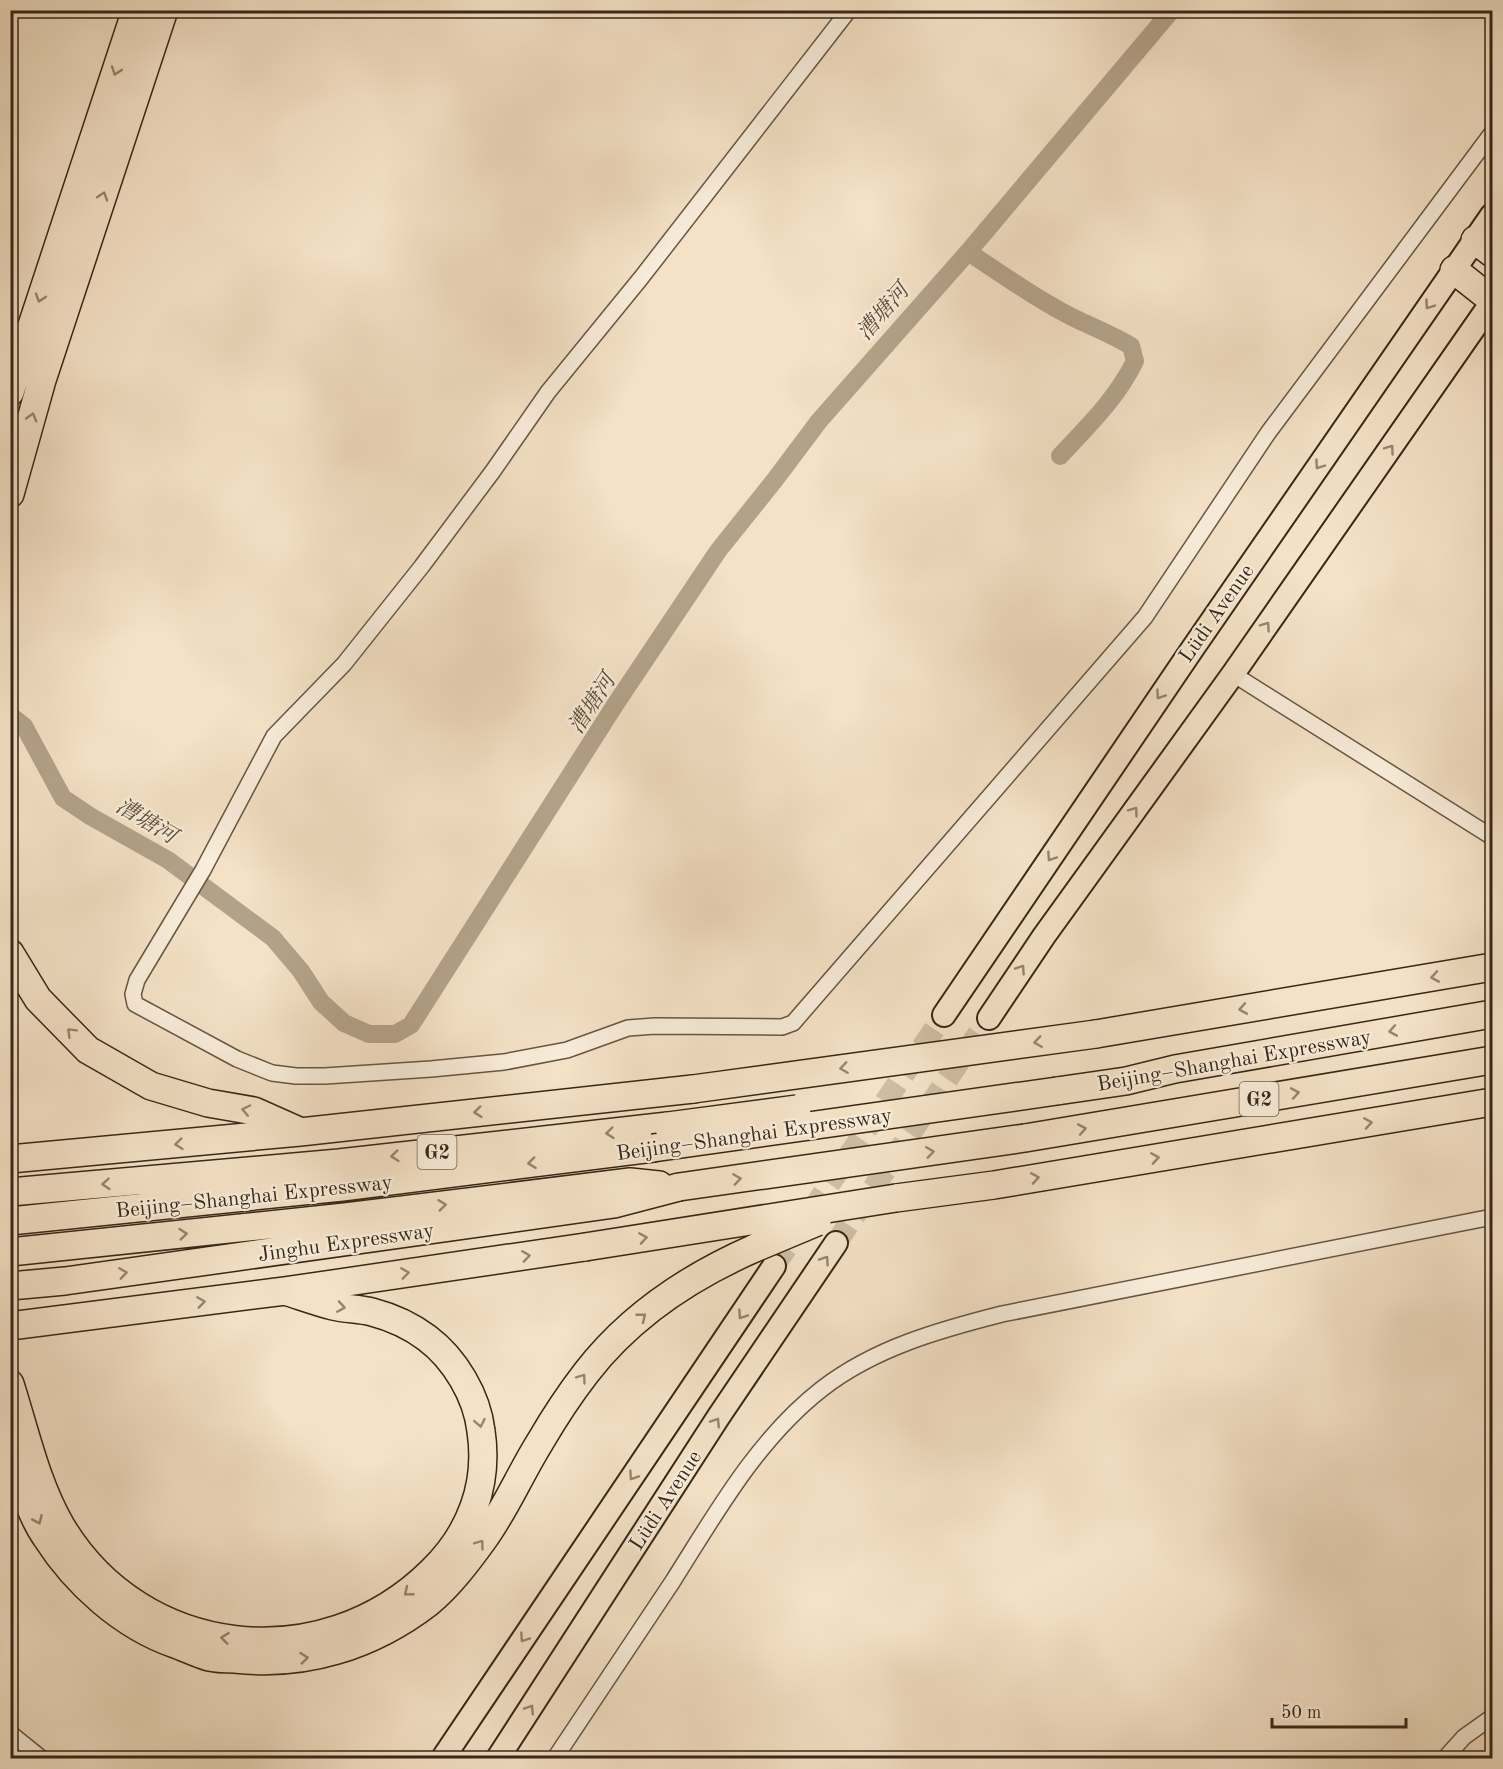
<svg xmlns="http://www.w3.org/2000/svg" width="1503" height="1769" viewBox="0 0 1503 1769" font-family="'Old Standard TT','Noto Serif SC',serif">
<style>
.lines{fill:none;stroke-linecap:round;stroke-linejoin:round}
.canal{stroke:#b3a28a;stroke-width:18}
.primary-tunnel{stroke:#cebca3;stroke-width:22;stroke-dasharray:22 11;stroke-linecap:butt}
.street-casing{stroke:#665643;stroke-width:18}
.primary-casing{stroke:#362717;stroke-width:26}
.highway-casing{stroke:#362717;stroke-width:30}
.street{stroke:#f8ecda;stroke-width:15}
.primary{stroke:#f4e1c6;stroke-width:22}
.highway{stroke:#f4e1c6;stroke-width:27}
.highway-bridge-casing{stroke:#362717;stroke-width:30;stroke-linecap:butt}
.highway-bridge{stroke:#f4e1c6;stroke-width:27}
.oneway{stroke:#95846e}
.labels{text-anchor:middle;stroke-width:4.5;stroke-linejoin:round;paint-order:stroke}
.shield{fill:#f8ecda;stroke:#706252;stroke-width:1.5}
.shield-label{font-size:20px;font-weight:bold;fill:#362717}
.street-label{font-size:21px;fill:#362717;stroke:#f8ecda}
.water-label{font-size:22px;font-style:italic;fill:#5c4c3a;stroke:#f8ecda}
</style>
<rect width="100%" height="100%" fill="#f4e1c6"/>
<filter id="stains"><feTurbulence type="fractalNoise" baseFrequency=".00333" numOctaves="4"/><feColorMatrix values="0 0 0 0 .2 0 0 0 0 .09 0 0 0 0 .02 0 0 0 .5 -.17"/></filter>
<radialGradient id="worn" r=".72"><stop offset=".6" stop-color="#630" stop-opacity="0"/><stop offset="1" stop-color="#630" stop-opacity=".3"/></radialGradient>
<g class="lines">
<path class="canal" d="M968 252C1003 275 1038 300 1076 319 1095 328 1113 335 1131 346L1135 361C1117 398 1088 426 1060 456
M10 715 24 726 63 798 90 816 168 860 273 938 301 971 321 1002 344 1023 369 1034H395L411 1025 615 705 718 551 774 481 819 421 968 252 1172 10"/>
<path class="primary-tunnel" d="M836 1243 989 1018
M774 1266 944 1015"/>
<g class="street-casing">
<path id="street" d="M849 10 641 278 548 392 493 471 422 566 344 664 274 736 203 870 137 980 133 994 135 1004 237 1059 272 1073 296 1076H325L431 1069 504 1062 567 1050 628 1028 655 1026 782 1027 793 1023 1145 617 1268 433 1492 133
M1233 674 1492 837
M10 1733 41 1758
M555 1758C594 1699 634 1640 673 1581 716 1513 758 1438 823 1388 875 1348 939 1330 1002 1314L1492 1217
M1445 1758 1464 1737 1492 1717"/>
</g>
<g class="primary-casing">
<path id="primary" d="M944 1015 1193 648 1492 215
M989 1018 1044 936 1233 674 1492 302
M443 1758 774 1266
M498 1758 719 1416 836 1243"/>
</g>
<g class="highway-casing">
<path id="highway" d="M1475 240 1492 253
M1454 270 1492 300
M10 392 136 10
M10 494 42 380 164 10
M10 953 38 999 88 1050 151 1086 208 1103 254 1111 299 1131
M1096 1034 1492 967
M1057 1091 1126 1081 1175 1069 1492 1014
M1025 1138 1492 1060
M10 1159 300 1132 693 1089
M10 1192 339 1163 668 1126
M896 1198 994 1185 1492 1102
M10 1221 342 1187 653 1148
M10 1252 345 1217 630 1182 659 1185
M10 1286 65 1281 614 1204 679 1187
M10 1326 285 1291 585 1247
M10 1384C25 1431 36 1483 61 1526 141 1660 322 1680 432 1571 471 1533 489 1484 481 1431 477 1396 455 1359 427 1338 411 1326 391 1317 372 1312 360 1309 346 1309 333 1306 317 1302 301 1296 285 1291
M10 1446C19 1474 29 1513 46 1537 76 1584 123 1626 175 1644 186 1648 198 1654 209 1657 217 1659 227 1659 235 1659 305 1667 372 1646 428 1603 449 1586 467 1562 483 1540 505 1510 520 1474 540 1442 554 1418 569 1395 586 1373 629 1317 691 1276 755 1248"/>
</g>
<use href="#street" class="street"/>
<use href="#primary" class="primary"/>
<use href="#highway" class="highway"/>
<g class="highway-bridge-casing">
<path id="highway-bridge" d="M693 1089 1096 1034
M668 1126 797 1109
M653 1148 1057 1091
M679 1187 1025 1138
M585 1247 896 1198
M755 1248 817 1222"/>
</g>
<use href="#highway-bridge" class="highway-bridge"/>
</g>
<defs><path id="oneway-chevron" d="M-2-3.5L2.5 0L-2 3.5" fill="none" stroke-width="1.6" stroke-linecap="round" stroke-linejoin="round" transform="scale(1.5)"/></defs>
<g class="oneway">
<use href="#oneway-chevron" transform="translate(116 71) rotate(109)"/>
<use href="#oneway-chevron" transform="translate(103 196) rotate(-72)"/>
<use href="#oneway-chevron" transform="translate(40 298) rotate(108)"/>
<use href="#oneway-chevron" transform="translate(1429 305) rotate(125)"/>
<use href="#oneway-chevron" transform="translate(32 417) rotate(-74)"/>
<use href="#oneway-chevron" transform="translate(1390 449) rotate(-55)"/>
<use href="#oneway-chevron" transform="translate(1319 465) rotate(125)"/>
<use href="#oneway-chevron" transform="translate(1266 626) rotate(-55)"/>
<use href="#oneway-chevron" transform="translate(1160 695) rotate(124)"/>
<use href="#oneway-chevron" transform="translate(1134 811) rotate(-54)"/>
<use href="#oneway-chevron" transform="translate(1051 857) rotate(124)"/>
<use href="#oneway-chevron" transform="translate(1021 969) rotate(-56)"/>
<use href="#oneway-chevron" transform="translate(1435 977) rotate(170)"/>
<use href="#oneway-chevron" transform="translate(1243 1009) rotate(170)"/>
<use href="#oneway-chevron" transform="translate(1393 1031) rotate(170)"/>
<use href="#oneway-chevron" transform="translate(71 1032) rotate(-135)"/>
<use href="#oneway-chevron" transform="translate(1038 1042) rotate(172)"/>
<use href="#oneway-chevron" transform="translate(844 1068) rotate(172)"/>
<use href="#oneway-chevron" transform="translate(1295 1093) rotate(-10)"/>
<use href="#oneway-chevron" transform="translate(246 1110) rotate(-168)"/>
<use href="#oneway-chevron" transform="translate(478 1112) rotate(174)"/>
<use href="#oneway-chevron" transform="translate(1368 1123) rotate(-9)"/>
<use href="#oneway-chevron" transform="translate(1082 1129) rotate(-10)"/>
<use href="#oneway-chevron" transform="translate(610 1133) rotate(174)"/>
<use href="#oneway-chevron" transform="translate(179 1144) rotate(174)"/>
<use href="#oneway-chevron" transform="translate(930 1152) rotate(-8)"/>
<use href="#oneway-chevron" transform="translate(395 1156) rotate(174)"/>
<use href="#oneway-chevron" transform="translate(1155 1158) rotate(-9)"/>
<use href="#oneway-chevron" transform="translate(532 1163) rotate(173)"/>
<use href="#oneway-chevron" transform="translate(1035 1178) rotate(-9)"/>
<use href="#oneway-chevron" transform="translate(737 1179) rotate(-8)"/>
<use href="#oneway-chevron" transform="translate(106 1184) rotate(175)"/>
<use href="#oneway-chevron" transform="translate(442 1205) rotate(-7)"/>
<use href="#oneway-chevron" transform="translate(183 1234) rotate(-6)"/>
<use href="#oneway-chevron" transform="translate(643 1238) rotate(-9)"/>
<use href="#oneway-chevron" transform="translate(526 1256) rotate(-8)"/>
<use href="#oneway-chevron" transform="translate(825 1260) rotate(-56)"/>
<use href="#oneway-chevron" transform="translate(123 1273) rotate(-8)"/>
<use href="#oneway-chevron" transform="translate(405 1273) rotate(-8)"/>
<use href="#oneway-chevron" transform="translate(201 1302) rotate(-8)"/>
<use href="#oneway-chevron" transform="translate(341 1307) rotate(9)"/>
<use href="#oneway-chevron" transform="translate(742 1315) rotate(124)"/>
<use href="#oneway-chevron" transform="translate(642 1317) rotate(-39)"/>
<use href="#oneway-chevron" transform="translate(582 1378) rotate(-54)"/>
<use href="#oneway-chevron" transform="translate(716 1422) rotate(-57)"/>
<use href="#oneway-chevron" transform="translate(480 1423) rotate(79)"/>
<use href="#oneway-chevron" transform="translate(633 1476) rotate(124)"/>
<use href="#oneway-chevron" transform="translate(38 1520) rotate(66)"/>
<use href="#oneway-chevron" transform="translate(480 1544) rotate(-54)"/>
<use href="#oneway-chevron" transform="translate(408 1592) rotate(141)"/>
<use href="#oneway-chevron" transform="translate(225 1638) rotate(-173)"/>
<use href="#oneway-chevron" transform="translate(524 1638) rotate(124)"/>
<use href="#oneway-chevron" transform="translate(304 1658) rotate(-6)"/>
<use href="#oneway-chevron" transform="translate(530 1709) rotate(-57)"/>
</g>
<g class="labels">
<g class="shield">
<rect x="1239.5" y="1082" width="39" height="34" rx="4.5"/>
<rect x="417.5" y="1135" width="39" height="34" rx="4.5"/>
</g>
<g class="shield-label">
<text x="1259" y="1106">G2</text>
<text x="437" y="1159">G2</text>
</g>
<g class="street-label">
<text transform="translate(1216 613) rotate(-55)" y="7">Lüdi Avenue</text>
<text transform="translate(1234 1060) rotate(-10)" y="7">Beijing–Shanghai Expressway</text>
<text transform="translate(754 1134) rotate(-8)" y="7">Beijing–Shanghai Expressway</text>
<text transform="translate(254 1196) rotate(-6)" y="7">Beijing–Shanghai Expressway</text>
<text transform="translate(346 1242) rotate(-8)" y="7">Jinghu Expressway</text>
<text transform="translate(665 1500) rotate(-57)" y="7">Lüdi Avenue</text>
</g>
<g class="water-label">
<text transform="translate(882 311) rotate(-49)" y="8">漕塘河</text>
<text transform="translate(591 703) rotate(-57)" y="8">漕塘河</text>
<text transform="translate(147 820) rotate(31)" y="8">漕塘河</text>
</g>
</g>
<rect width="1503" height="1769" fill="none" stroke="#f4e1c6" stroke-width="36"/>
<rect x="12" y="12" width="1479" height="1745" fill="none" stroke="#362717" stroke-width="3"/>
<rect x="18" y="18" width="1467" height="1733" fill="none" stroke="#362717" stroke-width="1.5"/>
<path d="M1272 1718v9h134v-9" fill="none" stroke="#362717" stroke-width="3"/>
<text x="1281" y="1718" font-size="18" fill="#362717" stroke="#f8ecda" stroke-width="4.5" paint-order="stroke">50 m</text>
<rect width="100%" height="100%" filter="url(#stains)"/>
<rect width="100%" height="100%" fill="url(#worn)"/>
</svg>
